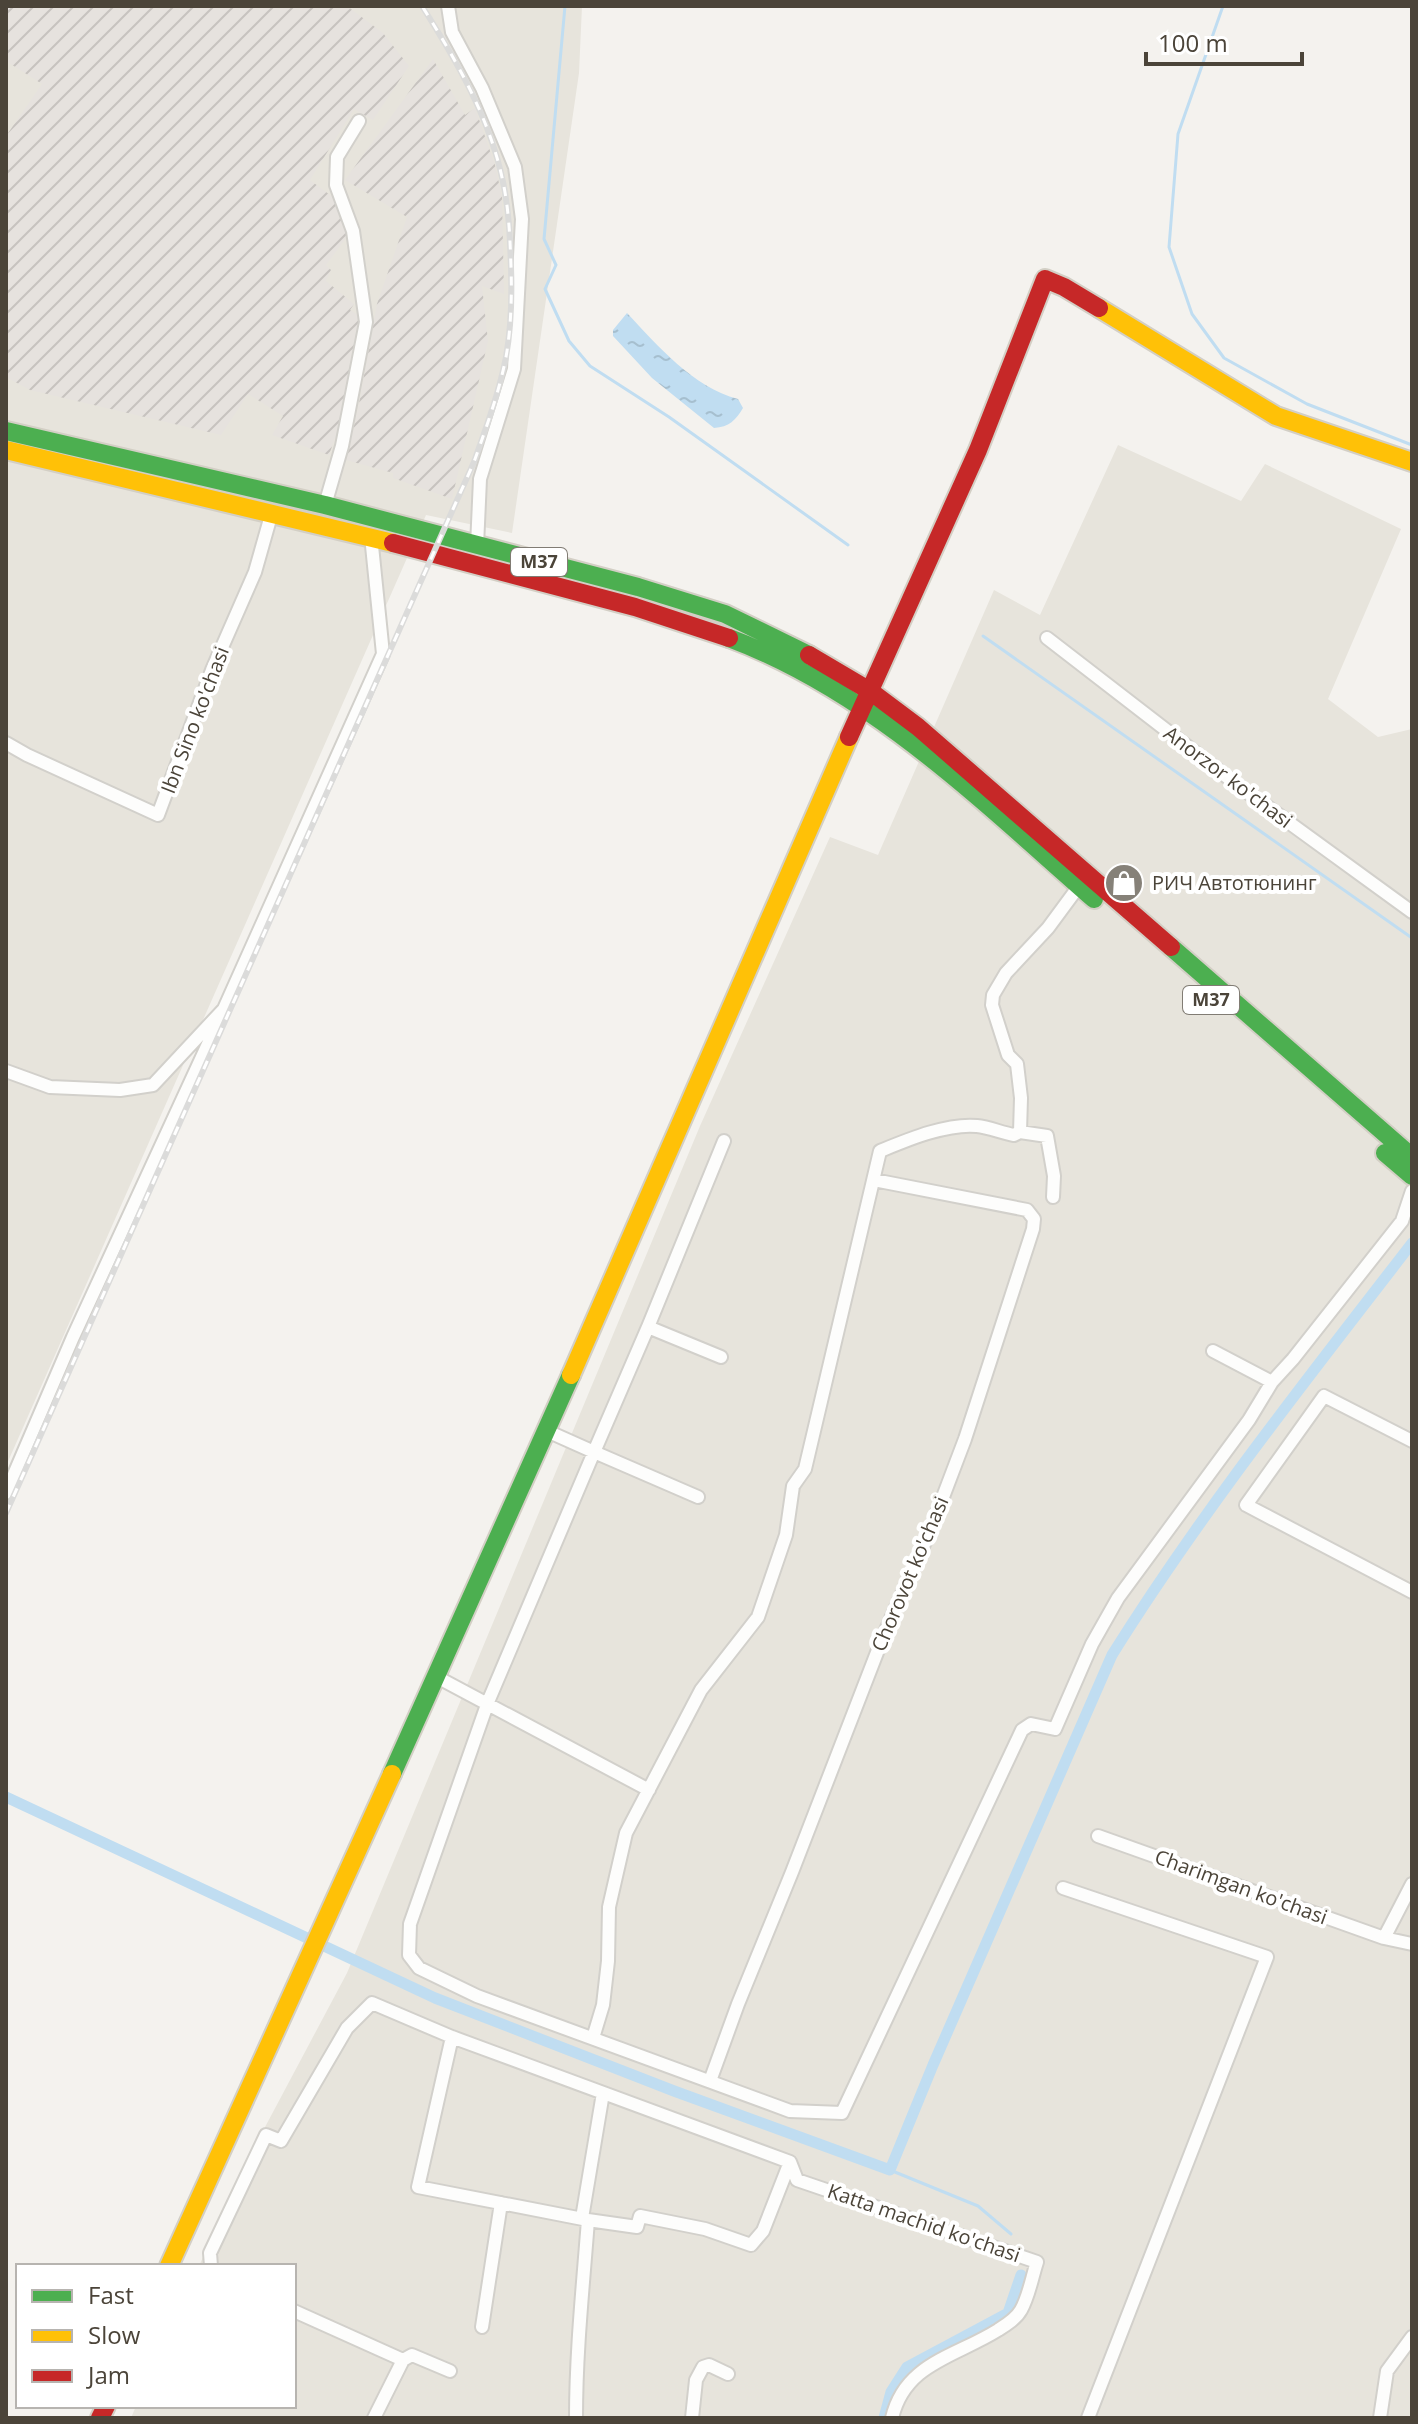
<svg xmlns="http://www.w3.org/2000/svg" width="1418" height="2424" viewBox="0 0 1418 2424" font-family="'Open Sans',sans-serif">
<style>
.residential{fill:#e7e4dc}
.industrial{fill:url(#industrial-furrows)}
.water{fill:url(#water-ripples)}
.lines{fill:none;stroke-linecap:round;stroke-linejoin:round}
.stream{stroke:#c0ddf1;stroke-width:3}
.canal{stroke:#c0ddf1;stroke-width:11}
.street-casing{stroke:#d2d0cb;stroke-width:16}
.fast-casing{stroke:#d3cfc5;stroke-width:22}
.slow-casing{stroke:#d3cfc5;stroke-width:22}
.jam-casing{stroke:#d3cfc5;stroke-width:22}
.street{stroke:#fdfdfc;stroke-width:12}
.fast{stroke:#4caf50;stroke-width:18}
.slow{stroke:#ffc107;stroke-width:18}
.jam{stroke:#c62828;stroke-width:18}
.rail-casing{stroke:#dbdbda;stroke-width:6}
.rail{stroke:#fff;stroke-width:3;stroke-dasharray:9;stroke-linecap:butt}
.labels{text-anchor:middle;stroke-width:8;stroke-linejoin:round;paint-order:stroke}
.shield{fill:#fff;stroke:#817c74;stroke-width:2}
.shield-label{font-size:18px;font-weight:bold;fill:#4b4439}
.street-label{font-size:20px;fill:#4b4439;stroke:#fff}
.poi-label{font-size:20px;fill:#4b4439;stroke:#fff;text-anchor:start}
</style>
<defs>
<pattern id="industrial-furrows" width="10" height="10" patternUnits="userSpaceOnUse" patternTransform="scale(2)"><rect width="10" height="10" fill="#e6e2de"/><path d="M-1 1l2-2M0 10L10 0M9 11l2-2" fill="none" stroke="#c7c3bf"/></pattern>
<pattern id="water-ripples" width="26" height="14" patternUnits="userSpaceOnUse" patternTransform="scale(2)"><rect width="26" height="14" fill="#c0ddf1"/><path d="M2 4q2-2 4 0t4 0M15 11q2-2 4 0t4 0" fill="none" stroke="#a6bfcf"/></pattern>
</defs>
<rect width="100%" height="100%" fill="#f4f2ee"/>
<path class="residential" d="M6 6H582L579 73 512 533 426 515 6 1466Z
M1118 445 1241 501 1265 464 1401 529 1328 699 1378 737 1412 729V2418H131L136 2406H294V2266H199L248 2159 347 1973 700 1126 830 837 878 855 994 590 1040 615Z"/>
<path class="industrial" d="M6 6H347L383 33 409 66 373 120 354 109 310 180 338 201 349 234 326 265 331 270 326 281 354 304 350 310 358 315V343L342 436 335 438 329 455 272 435 283 416 248 394 221 435 30 390 6 377V136L42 84 6 61Z
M433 59 465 115 475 108 495 165 502 197 504 294 482 286 488 341 452 499 393 478V473L346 460 358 409 377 304 407 217 345 180Z"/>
<path class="water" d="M627 313C658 346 693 387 738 399L743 408C736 420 729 427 714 428L652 378 613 336V330Z"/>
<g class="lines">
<path class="stream" d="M565 6 544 239 556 265 545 289 569 341 590 366 669 417 848 545
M1223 6 1178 134 1169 247 1192 314 1224 358 1307 404 1412 445
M983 636 1412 938
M890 2170 978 2206 1011 2234"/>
<path class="canal" d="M6 1797 435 1998 674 2091 890 2170 933 2065 1112 1655C1202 1511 1308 1378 1412 1243
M884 2418 891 2392 907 2367 1008 2313 1021 2275"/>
<g class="street-casing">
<path id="street" d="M448 6 452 32 482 88 515 167 522 219 514 369 480 479 477 546
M325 505 342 446 366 322 353 231 336 185 337 157 359 121
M1047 638 1236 784 1412 912
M6 743 27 755 158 815 212 670 255 572 272 512
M6 1071 50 1087 120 1090 153 1085 224 1009 383 654 371 536
M1020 1132 1047 1136 1054 1176 1053 1197
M648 1327 724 1141
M1213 1351 1272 1382
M547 1431 594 1452 648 1327 721 1357
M1412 1441 1324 1396 1246 1505 1412 1592
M6 1493 73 1337 220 1018
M698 1497 594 1452 488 1702 410 1924 409 1955 419 1968 477 1996 790 2111 842 2113 1022 1730 1031 1724 1055 1729 1092 1644 1118 1598 1249 1420 1272 1382 1293 1359 1402 1221 1412 1191
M435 1676 649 1790
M1098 1836 1384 1938 1412 1944
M1063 1888 1267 1957 1088 2418
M1384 1938 1412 1884
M593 2038 603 2005 608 1961 609 1907 626 1833 701 1690 758 1617 786 1535 793 1486 805 1469 880 1151C907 1140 947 1123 977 1126 989 1127 1002 1133 1014 1135L1020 1132 1021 1098 1017 1064 1008 1055 992 1005 993 995 1006 973 1048 928 1079 886
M710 2081 738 2004 792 1872 883 1637 932 1526 965 1439 1033 1229 1034 1219 1027 1210 874 1180
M582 2218 603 2093
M588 2220 637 2227 640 2216 705 2229 751 2245 763 2231 790 2162
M211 2266 210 2253 266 2135 281 2141 347 2028 372 2003 452 2037
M294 2311 403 2360 374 2418
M482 2327 501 2203
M403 2360 412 2355 450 2371
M576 2418C576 2351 583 2286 588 2220L418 2187 452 2037 790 2162 797 2180 1037 2262C1032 2277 1029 2296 1021 2310 1016 2319 1006 2325 998 2330 955 2357 905 2363 892 2418
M692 2418 696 2380 703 2367 709 2365 728 2374
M1380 2418 1387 2371 1412 2337"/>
</g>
<g class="fast-casing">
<path id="fast" d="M6 431 325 505 638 587 725 614 809 655
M729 638C871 691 982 801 1094 899
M1171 947 1412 1157
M1385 1153 1412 1176
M392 1774 571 1375"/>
</g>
<g class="slow-casing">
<path id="slow" d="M1099 308 1276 416 1412 462
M6 450 393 543
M571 1375 849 737
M169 2266 392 1774"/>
</g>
<g class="jam-casing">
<path id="jam" d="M393 543 635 607 729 638
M809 655 870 691 918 727 1171 947
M849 737 978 450 1045 279 1064 287 1099 308
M100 2418 106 2406"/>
</g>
<use href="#street" class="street"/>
<use href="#fast" class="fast"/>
<use href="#slow" class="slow"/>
<use href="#jam" class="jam"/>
<g class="rail-casing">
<path id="rail" d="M6 1513 474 462C486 428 499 393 506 357 511 329 512 296 511 267 510 238 509 210 503 182 490 118 456 60 422 6"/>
</g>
<use href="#rail" class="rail"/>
</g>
<defs>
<g id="shop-disc" transform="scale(2)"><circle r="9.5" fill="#868178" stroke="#fff"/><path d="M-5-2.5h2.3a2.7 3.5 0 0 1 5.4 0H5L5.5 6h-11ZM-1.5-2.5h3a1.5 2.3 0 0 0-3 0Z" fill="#fff"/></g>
</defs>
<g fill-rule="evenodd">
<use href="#shop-disc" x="1124" y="883"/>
</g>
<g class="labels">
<g class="shield">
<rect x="511" y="548" width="56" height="28" rx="6"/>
<rect x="1183" y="986" width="56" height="28" rx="6"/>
</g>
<g class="shield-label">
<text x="539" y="568">M37</text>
<text x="1211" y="1006">M37</text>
</g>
<g class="street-label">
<text transform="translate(195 720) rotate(-69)" y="7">Ibn Sino ko'chasi</text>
<text transform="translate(1228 777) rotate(37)" y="7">Anorzor ko'chasi</text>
<text transform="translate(910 1574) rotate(-67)" y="7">Chorovot ko'chasi</text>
<text transform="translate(1241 1887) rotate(20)" y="7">Charimgan ko'chasi</text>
<text transform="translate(924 2223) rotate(19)" y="7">Katta machid ko'chasi</text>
</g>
<g class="poi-label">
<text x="1152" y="890">РИЧ Автотюнинг</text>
</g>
</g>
<rect width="1418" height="2424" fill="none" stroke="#4b4439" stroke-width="16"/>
<rect x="16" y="2264" width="280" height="144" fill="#ffffff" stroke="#b7b4b0" stroke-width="2"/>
<rect x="32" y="2290" width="40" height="12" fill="#4caf50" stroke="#b7b4b0" stroke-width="2"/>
<text x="88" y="2304" font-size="24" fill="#4b4439">Fast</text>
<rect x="32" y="2330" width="40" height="12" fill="#ffc107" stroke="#b7b4b0" stroke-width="2"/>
<text x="88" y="2344" font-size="24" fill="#4b4439">Slow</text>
<rect x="32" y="2370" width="40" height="12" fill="#c62828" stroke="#b7b4b0" stroke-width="2"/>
<text x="88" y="2384" font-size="24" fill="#4b4439">Jam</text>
<path d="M1146 52v12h156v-12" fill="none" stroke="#4b4439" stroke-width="4"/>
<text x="1158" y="52" font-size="24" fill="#4b4439" stroke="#ffffff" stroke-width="6" paint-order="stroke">100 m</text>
</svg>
